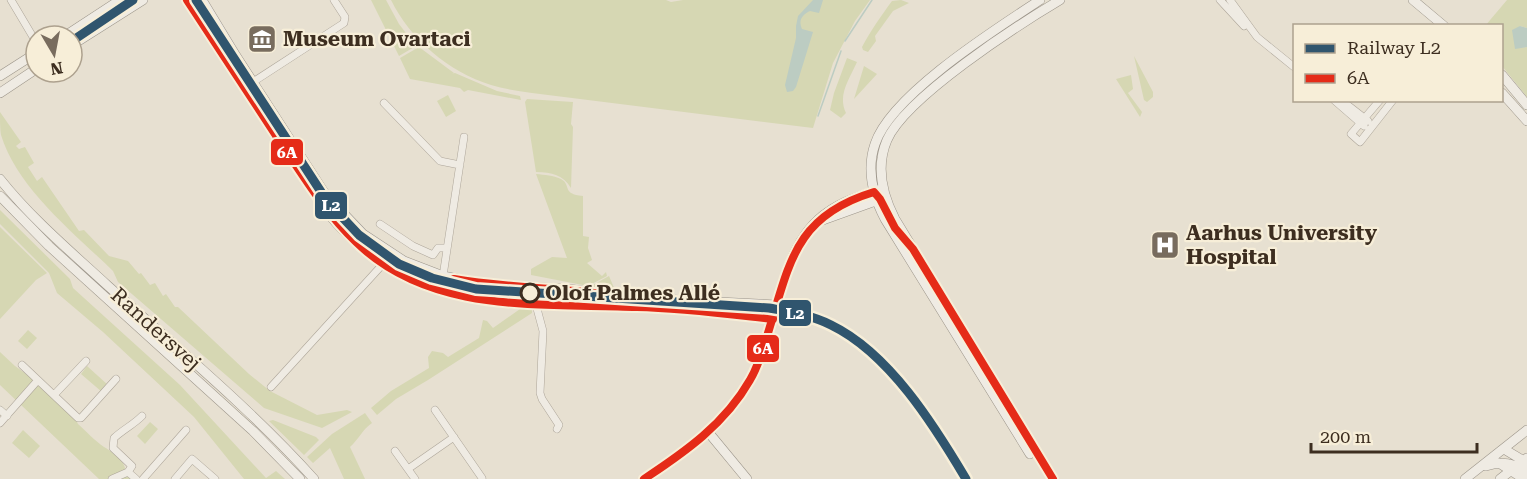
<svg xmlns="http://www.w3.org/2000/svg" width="1527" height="479" viewBox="0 0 1527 479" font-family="'Roboto Serif',serif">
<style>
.green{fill:#d6d7b3}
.water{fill:#bcccc2}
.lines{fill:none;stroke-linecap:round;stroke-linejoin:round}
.stream{stroke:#bcccc2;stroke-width:1.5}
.street-casing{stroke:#ada599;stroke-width:8}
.secondary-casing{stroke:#9c958a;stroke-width:10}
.street{stroke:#efebe3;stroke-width:7}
.secondary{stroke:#efebe3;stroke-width:9}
.bus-1-casing{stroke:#f7eed8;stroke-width:12}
.bus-1{stroke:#e52b18;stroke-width:8}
.rail-1-casing{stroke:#f7eed8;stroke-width:14}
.rail-1{stroke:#30556e;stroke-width:9}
.stop-dot{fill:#f7eed8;stroke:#3d2e20;stroke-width:3}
.labels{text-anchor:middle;stroke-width:4.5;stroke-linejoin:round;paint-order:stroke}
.poi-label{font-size:21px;font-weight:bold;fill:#3d2e20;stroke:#f7eed8;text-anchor:start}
.stop-label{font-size:21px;font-weight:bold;fill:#3d2e20;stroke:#f7eed8;text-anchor:start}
.street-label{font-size:21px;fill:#3d2e20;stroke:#f7eed8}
.line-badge{stroke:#f7eed8;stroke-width:2}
.badge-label{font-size:16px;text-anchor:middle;font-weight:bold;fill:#fff}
</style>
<rect width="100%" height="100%" fill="#e7e0d1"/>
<path class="green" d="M371 0H386L399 24 416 46 399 56Z
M391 0H666L671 2 683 0H870L855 21 833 63 813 128 532 93C518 91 504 89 491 85 449 72 410 39 391 0Z
M901 0 909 3 893 11 875 36 876 41 868 52 863 50 862 47C871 30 881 16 892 1Z
M1507 0H1527V28L1520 26 1515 48 1527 47V97L1502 66V26H1485Z
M419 47 454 73 451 74 455 73 497 91 520 96 521 100 468 90 464 92 460 88 410 79 400 58Z
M1134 56 1153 92V97L1147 102 1144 100Z
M847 58 857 62C850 78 837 95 846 113L841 118 830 110 834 93Z
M864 66 877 74 854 99Z
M1131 75 1133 89 1128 93 1142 112 1140 117 1116 79Z
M448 95 456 111 446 117 437 101Z
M527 99 573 102 571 124 573 127 571 188C563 175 552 172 536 172L525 102Z
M0 112 21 142 16 146 19 149 25 147 34 163 28 167 37 181 42 177 79 231 84 230 109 256 128 261 139 274 141 273 150 285 155 283 163 296 166 294 175 307H178L249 374 270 391 317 415 347 410 352 412 322 428 264 408 118 282 113 271C74 233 17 188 1 135 0 129 0 119 0 112Z
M536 174C545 175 553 175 561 179 572 185 561 194 583 196V236L589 237 588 248 592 260 587 263 602 276 606 272 607 276 588 286 531 275V269L552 257 567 258Z
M0 210 70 279 73 288 180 385 266 478 276 471 285 479H244L194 417 103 332 57 293 49 273 0 224Z
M0 227 47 273 36 280 0 319Z
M609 276 615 290 589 287Z
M520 309 532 310V313L428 380 396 399 377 415 371 408 391 391 429 368 428 357 432 351 443 353 448 357 479 338 483 320 487 321 493 328Z
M28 330 37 338 27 349 18 341Z
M0 352 15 366 29 376 76 420 78 424C86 431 95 441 104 447 116 454 126 461 126 475L131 479H99L0 385Z
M87 366 108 385 102 392 81 374Z
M365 413 372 423C362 430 359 439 350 447L365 479H344L330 448 313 463 307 457 332 434Z
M273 420 316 437 319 440 304 455 269 421Z
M150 422 158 429 145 444 137 436Z
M23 430 40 446 29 458 12 443Z"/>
<path class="water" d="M813 0H823L819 13 810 11C802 15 798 20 802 29L813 32 796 87 793 91 787 92 785 85 796 38V26L798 16Z
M1520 26 1527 28V47L1515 49 1512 30Z"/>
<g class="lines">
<path class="stream" d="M845 41 872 0
M818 116 841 51"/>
<g class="street-casing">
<path id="street" d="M11 0 36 42
M1220 0 1244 26
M1230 0 1257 37 1294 67
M253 82 344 23 345 17 334 0
M1334 100 1364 126
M1341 100 1368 121
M1380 100 1351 134 1360 142 1393 100
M384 103 440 161 460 165
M380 224 413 246 433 255 438 248H447
M443 276 464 137
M536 305 543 331 540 393 542 399 559 425 557 429
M22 365 78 418H81L116 379
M271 387 383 264
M54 395 86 361
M0 410 7 416
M435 410 482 478
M0 423 38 380
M395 451 415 479
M408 469 454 437
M128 472 132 466 113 448 114 438C124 429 133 425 142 416
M112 479 128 472 136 479
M143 479 186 430
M175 479 192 459 215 479"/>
</g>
<g class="secondary-casing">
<path id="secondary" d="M187 0 327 212C407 310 502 305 618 306 670 307 722 313 773 319
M202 0 236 56 325 194 363 234 404 261 443 276 487 285 568 289 637 298 777 305
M1413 0 1444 26
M65 36 120 0
M72 45 143 0
M1502 75 1527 105
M0 76 36 53
M0 93 36 69
M1502 93 1527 121
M0 179C31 218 70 251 107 285 177 348 251 409 314 479
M0 196 49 246 253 431 300 479
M820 221 881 199
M709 433 747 479
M1504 449 1527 463
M1030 454 885 219C873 196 866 170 875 144 891 95 996 29 1040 0
M1499 463 1524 479
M1486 466C1503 461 1513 463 1527 472
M644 479C687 450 720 430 748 384 757 370 762 353 767 337 781 295 788 239 828 212 843 201 860 196 878 190
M1053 479 895 219C882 194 876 166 887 140 906 97 1018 25 1060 0
M1465 479 1527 430
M1500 479 1527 458"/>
</g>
<use href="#street" class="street"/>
<use href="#secondary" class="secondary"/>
<g class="bus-1-casing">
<path id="bus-1" d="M187 0C217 46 247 91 277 137 302 174 324 211 356 242 431 315 542 303 637 307 683 308 728 314 773 319
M454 279C506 288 559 288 612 295
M644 479C685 452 725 424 750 380 759 365 763 349 768 333 790 262 795 216 874 192L880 199 895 228 913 249 1053 479"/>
</g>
<use href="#bus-1" class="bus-1"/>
<g class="rail-1-casing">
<path id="rail-1" d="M196 0 327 201 359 235 399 264 432 278 476 289 769 308C790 312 811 315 831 325 889 353 934 425 966 479
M72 41 133 0"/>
</g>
<use href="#rail-1" class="rail-1"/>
</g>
<defs>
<g id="museum-square" transform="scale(1.5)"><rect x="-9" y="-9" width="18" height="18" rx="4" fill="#786c5e" stroke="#f7eed8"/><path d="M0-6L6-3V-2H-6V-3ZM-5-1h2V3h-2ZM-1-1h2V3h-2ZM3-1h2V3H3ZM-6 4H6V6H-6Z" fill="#fff"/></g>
<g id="hospital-square" transform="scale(1.5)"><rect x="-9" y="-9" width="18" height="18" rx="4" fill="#786c5e" stroke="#f7eed8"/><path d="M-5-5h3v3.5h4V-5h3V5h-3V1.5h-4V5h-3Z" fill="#fff"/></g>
</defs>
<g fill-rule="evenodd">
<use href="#museum-square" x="262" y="39"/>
<use href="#hospital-square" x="1165" y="245"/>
</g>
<circle class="stop-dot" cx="530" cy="293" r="9"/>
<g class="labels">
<g class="poi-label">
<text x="283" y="46">Museum Ovartaci</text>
<text x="1186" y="240">Aarhus University<tspan x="1186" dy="24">Hospital</tspan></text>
</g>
<g class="stop-label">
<text x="545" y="300">Olof Palmes Allé</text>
</g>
<g class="street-label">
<text transform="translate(156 329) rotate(42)" y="7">Randersvej</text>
</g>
</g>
<g class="line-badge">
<rect x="270" y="138" width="34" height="28" rx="6" fill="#e52b18"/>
<rect x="314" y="191" width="34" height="29" rx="6" fill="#30556e"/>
<rect x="778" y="299" width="34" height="28" rx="6" fill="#30556e"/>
<rect x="746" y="334" width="34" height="29" rx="6" fill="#e52b18"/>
</g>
<g class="badge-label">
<text x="287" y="158">6A</text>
<text x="331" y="211">L2</text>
<text x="795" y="319">L2</text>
<text x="763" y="354">6A</text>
</g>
<rect x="1293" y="24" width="210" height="78" fill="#f7eed8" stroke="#ada18e" stroke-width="1.5"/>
<rect x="1305" y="44" width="30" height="9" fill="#30556e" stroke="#ada18e" stroke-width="1.5"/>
<text x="1347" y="54" font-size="18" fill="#3d2e20">Railway L2</text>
<rect x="1305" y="74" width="30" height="9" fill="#e52b18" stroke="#ada18e" stroke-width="1.5"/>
<text x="1347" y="84" font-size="18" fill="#3d2e20">6A</text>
<g transform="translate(54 54) rotate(170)"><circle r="28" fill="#f7eed8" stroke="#ada18e" stroke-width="1.5"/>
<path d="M0-4.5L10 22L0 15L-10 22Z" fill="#786c5e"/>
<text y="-9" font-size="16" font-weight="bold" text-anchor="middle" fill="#3d2e20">N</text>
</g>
<path d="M1311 443v9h166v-9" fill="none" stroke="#3d2e20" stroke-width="3"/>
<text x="1320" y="443" font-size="18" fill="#3d2e20" stroke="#f7eed8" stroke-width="4.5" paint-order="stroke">200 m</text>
</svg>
